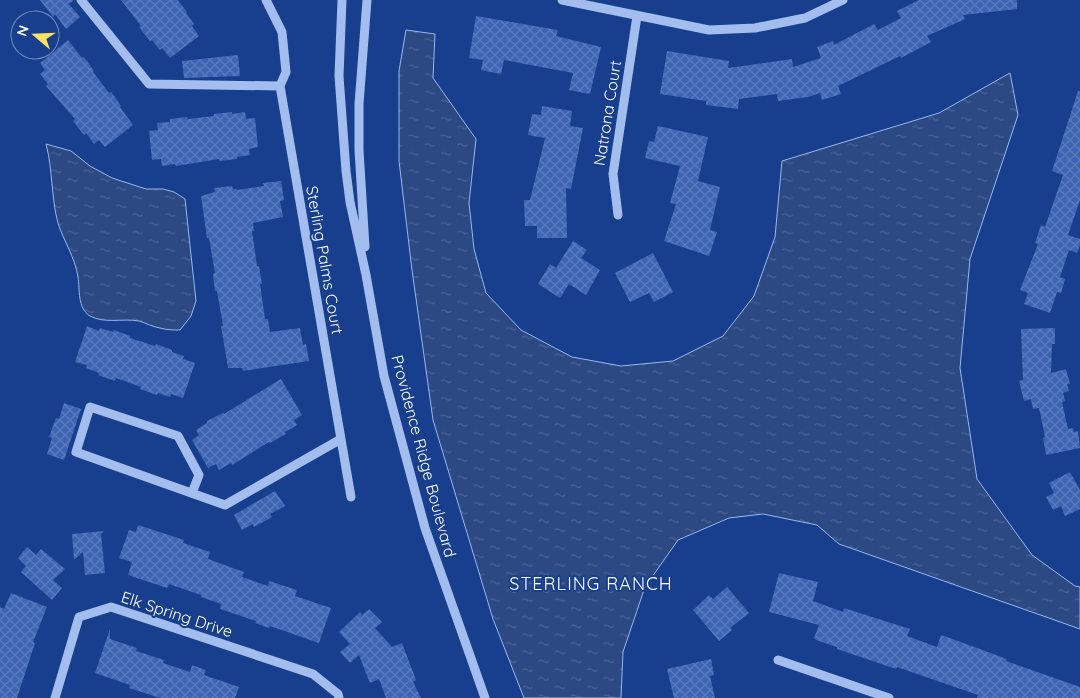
<svg xmlns="http://www.w3.org/2000/svg" width="1080" height="698" viewBox="0 0 1080 698" font-family="Quicksand,sans-serif">
<style>
.water{fill:url(#water-ripples);stroke:#96b7f1}
.building{fill:url(#building-cross-hatch)}
.lines{fill:none;stroke-linecap:round;stroke-linejoin:round}
.minor{stroke:#a3beee;stroke-width:9}
.labels{text-anchor:middle;stroke-width:4;stroke-linejoin:round;paint-order:stroke}
.street-label{font-size:16px;fill:#fff;stroke:#183f8d}
.neighbourhood-label{font-size:18px;letter-spacing:1px;fill:#fff;stroke:#183f8d}
</style>
<defs>
<pattern id="water-ripples" width="26" height="14" patternUnits="userSpaceOnUse" patternTransform="scale(1.25)"><rect width="26" height="14" fill="#2d4983"/><path d="M2 4q2-2 4 0t4 0M15 11q2-2 4 0t4 0" fill="none" stroke="#4c6496"/></pattern>
<pattern id="building-cross-hatch" width="8" height="8" patternUnits="userSpaceOnUse" patternTransform="scale(1.25)"><rect width="8" height="8" fill="#3d65b3"/><path d="M0 0l8 8M0 8l8-8" fill="none" stroke="#5a7cbe"/></pattern>
</defs>
<rect width="100%" height="100%" fill="#183f8d"/>
<path class="water" d="M406 30 435 34 433 78 476 139 469 203 474 249 486 293 521 330 572 357 621 366 673 361 723 336 754 296 775 237 782 161 939 113 1010 73 1018 115 970 259 960 368 977 479 1032 555 1075 586 1080 587V629L839 544 817 525 763 514 729 518 678 540 645 587 623 652 621 698H524L493 619 433 420 412 270 399 161V71Z
M46 144 71 151 90 166 112 178 146 189H163L174 192 185 199 196 301 191 316 180 330C173 330 167 330 160 328 153 327 146 323 139 321 122 318 105 324 90 316 77 308 80 289 78 277 75 257 64 242 58 223 51 198 53 170 46 144Z"/>
<path class="building" d="M40 0H74L69 4 80 17 66 29 55 14 53 17Z
M121 0H178L187 12 186 13 194 24 192 26 199 36 170 58 162 48 160 50 152 40 150 41 139 27 141 26Z
M919 0H1017V9L963 15 965 19 927 36 931 42 901 58 900 56 838 86 841 94 822 100 820 93 808 97 778 101 777 94 739 99 738 109 706 105V101L660 94 667 51 729 61 728 68 792 59 793 67 821 58 817 47 833 41 834 45 874 24 878 30 901 18 897 11Z
M476 16 558 30 556 36 601 47 590 94 569 90 573 73 504 60 501 74 481 70 483 60 469 58Z
M68 40 82 58 84 57 94 71 93 72 109 93 111 92 115 97 121 106 120 107 133 125 105 147 99 140 94 144 86 133 84 135 73 121 75 119 46 86 48 84 40 74 45 70 40 63Z
M238 55 240 76 184 78 182 61Z
M1078 91H1080V200L1068 235 1080 239V245L1077 253 1069 250 1060 277 1065 279 1061 293 1057 292 1050 313 1024 304 1028 293 1020 290 1038 244 1035 243 1041 225 1045 227 1063 175 1052 171Z
M542 106 572 111 570 126 583 128 571 189 566 188 567 238H537V226H525L524 200H530L545 138 528 135 532 114 541 115Z
M232 112V114L245 112 246 119 255 118 258 147 249 149 250 155 237 157V159L220 161 219 159 176 166 175 164 162 166 161 159 152 160 149 131 158 130 157 123 170 122V119L187 117 188 119 214 116V114Z
M658 126 708 137 698 181 720 187 710 230 717 232 709 256 664 241 676 204 670 203 680 166 645 158 649 141 654 142Z
M281 181 284 200 280 201 283 217 253 223 254 231H252L257 266H259L262 284H260L265 319H268L270 332 300 328 303 345 306 344 309 361 243 371 242 368H228L221 326H223L217 291H215L213 274 215 273 209 238H207L201 196 215 192 214 188 232 186 233 189H237V190L264 186 263 183Z
M573 241 587 250 581 258 600 270 586 295 569 284 560 298 538 284 550 264 556 268Z
M653 253 673 292 654 302 649 293 630 302 615 273Z
M87 326 99 331 100 328 113 332 114 330 130 336V338L155 346 156 344 172 350V352L184 356 183 359 195 363 183 398 171 394 170 397 158 393 157 395 140 389 141 387 116 378 115 381 98 375 99 373 86 368 87 365 75 362Z
M1055 328V344H1052L1051 373 1066 369 1070 384H1067L1069 391 1063 393 1065 401 1062 402 1068 429 1073 428 1074 432 1078 431 1080 448 1046 455 1043 438 1045 437 1039 408 1033 409 1031 399 1024 401 1019 381 1023 380 1021 329Z
M281 379 302 415 294 420 297 425 285 432 286 434 270 443 269 442 232 465 231 463 219 470 216 464 208 468 192 440 199 435 196 430 207 423V421L223 413 224 414Z
M64 403 81 409 64 460 47 454 52 438 49 437 56 418 59 419Z
M1070 472 1080 490V509L1065 516 1061 506 1053 510 1046 497 1054 493 1049 483Z
M275 491 285 506 270 514 272 517 254 527 253 524 242 530 234 515Z
M138 525 184 540 183 543 210 552 208 559 244 572 242 577 268 586 269 581 297 590 295 596 331 608 319 643 270 626 269 628 255 623 256 621 220 609 221 604 201 597V595L169 584 167 588 128 575 132 562 119 558 129 530 136 532Z
M104 531 101 534 105 573 85 575 83 552 74 560 72 534Z
M27 547 36 555 41 549 65 569 53 580 62 588 52 600 21 572 26 566 18 558Z
M779 573 818 582 813 601 843 612 844 608 910 629 907 636 937 647 941 635 958 641 1007 659 1006 661 1080 687V698H977L978 695 897 667 896 669 837 649V647L816 640 814 638 819 625 769 612Z
M727 587 749 613 730 628 732 630 719 641 693 610 709 595 713 599Z
M11 593 47 607 33 642 35 643 17 698H0V607L4 609Z
M369 609 382 622 375 628 392 647 402 643 416 680 413 682 421 698H386L379 679 370 683 359 655 350 663 340 652 350 644 339 632 360 612 362 615Z
M110 629V639L137 648 136 651 164 660 163 663 190 672 192 665 206 670 204 675 239 687 235 698H160L129 688 130 685 95 673Z
M711 659 714 675 710 676 715 698H674L667 669Z"/>
<g class="lines">
<path class="minor" d="M81 0 149 84 280 86 286 72 282 32 266 0
M342 0 339 76 346 171 350 202 366 275 384 376 425 528 485 698
M562 0 709 30 755 28 805 18 843 0
M280 86 351 497
M618 215 613 174 637 16
M365 247 359 150V104L367 0
M192 493 199 475 178 436 90 407 76 452 225 505 341 439
M778 660 889 698
M55 698 79 617 111 607 313 674 338 694 339 698"/>
</g>
<g class="labels">
<g class="street-label">
<text transform="translate(607 113) rotate(-81)" y="6">Natrona Court</text>
<text transform="translate(325 260) rotate(80)" y="6">Sterling Palms Court</text>
<text transform="translate(424 456) rotate(75)" y="6">Providence Ridge Boulevard</text>
<text transform="translate(177 614) rotate(18)" y="6">Elk Spring Drive</text>
</g>
<g class="neighbourhood-label">
<text x="591" y="590">STERLING RANCH</text>
</g>
</g>
<g transform="translate(35 35) rotate(289)"><circle r="24" fill="#183f8d" stroke="#748cbb"/>
<path d="M0-4L9 19L0 12L-9 19Z" fill="#ffe161"/>
<text y="-8" font-size="14" font-weight="bold" text-anchor="middle" fill="#ffffff">N</text>
</g>
</svg>
